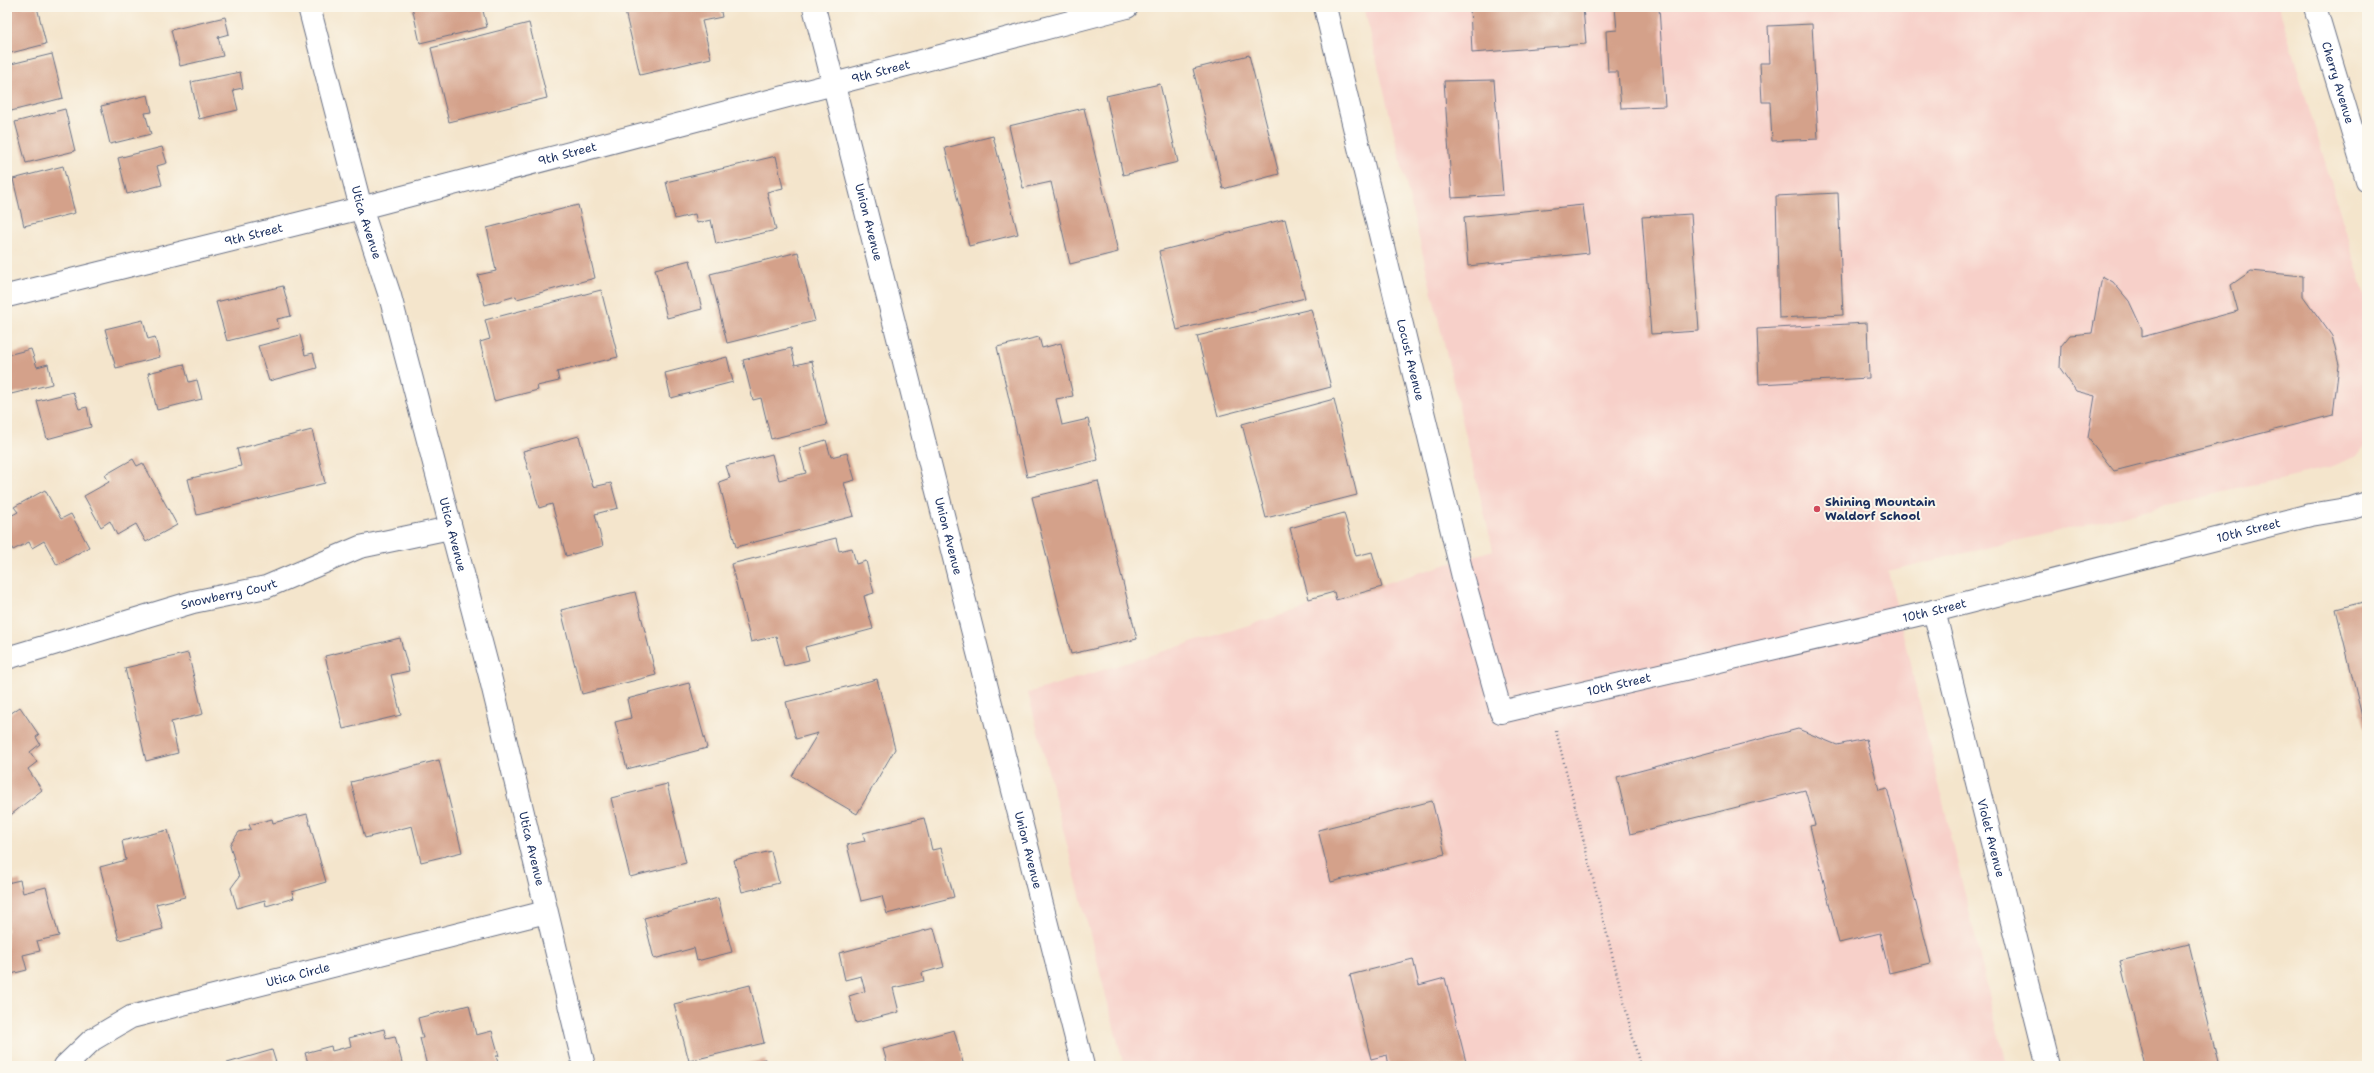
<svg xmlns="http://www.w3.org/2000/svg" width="2374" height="1073" viewBox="0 0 2374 1073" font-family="'Shantell Sans',sans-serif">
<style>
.built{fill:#f7d0c9}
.building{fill:#d4a18a}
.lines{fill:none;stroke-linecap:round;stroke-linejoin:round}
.street-casing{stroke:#676f84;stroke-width:24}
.path{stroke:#676f84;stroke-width:2.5;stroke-dasharray:1 3;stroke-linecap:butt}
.street{stroke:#fff;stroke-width:22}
.poi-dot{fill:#d1495b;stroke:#fbf7ec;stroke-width:1.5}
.labels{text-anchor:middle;stroke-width:4;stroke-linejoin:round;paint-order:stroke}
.street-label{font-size:12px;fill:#1b2f5e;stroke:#fbf7ec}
.poi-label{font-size:12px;font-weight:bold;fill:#1b2f5e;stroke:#fbf7ec;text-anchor:start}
</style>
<rect width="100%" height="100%" fill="#fbf7ec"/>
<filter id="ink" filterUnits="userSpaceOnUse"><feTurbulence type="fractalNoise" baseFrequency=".025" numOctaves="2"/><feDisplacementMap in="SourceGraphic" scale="8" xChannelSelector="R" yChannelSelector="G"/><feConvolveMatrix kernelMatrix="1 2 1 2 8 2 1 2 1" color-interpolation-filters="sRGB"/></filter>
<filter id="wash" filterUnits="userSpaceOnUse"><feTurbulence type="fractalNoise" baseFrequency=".012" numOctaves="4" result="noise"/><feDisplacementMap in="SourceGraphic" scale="16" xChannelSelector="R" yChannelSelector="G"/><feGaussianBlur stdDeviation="0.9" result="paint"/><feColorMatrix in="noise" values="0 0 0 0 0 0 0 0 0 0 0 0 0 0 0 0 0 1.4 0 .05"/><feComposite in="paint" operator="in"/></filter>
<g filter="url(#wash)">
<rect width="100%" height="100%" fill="#f4e5cc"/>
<path class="built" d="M1364 7H2279L2367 303V443L2357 456 2327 468 1888 571 2006 1066H1124L1028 693 1493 550Z"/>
<g id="blocks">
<path class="building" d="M17 7H37L46 44 7 54V10Z
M412 7H482L487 27 420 43Z
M624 7H720L722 17 702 21 711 58 640 75Z
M1470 7H1583L1586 44 1472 53Z
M1615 7H1659L1665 106 1621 108 1618 72H1608L1606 31 1617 30Z
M225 17 229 34 218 37 223 56 180 66 171 30Z
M529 23 547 98 449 122 431 48Z
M1812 24 1818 139 1772 141 1770 102H1762L1760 63H1770L1768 26Z
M52 54 63 98 7 112V65Z
M1249 55 1279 174 1223 189 1193 69Z
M240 72 243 88 233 90 238 110 199 119 191 82Z
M1494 80 1503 195 1452 198 1444 81Z
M1160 84 1178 162 1123 175 1106 96Z
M148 95 152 112 145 113 151 134 110 144 101 106Z
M1084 108 1118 252 1070 264 1051 182 1023 188 1009 126Z
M65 109 75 151 26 163 15 122Z
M993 136 1018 234 969 246 945 148Z
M162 147 167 163 157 166 162 185 127 194 118 158Z
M776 156 783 188 767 192 776 230 716 244 711 220 697 223 695 214 675 219 666 182Z
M63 166 75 213 24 226 13 179Z
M1838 193 1843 315 1779 318 1776 196Z
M578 205 595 278 517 299 516 296 485 305 478 275 496 271 487 228Z
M1583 205 1589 253 1468 266 1464 217Z
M1691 214 1699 331 1651 334 1642 217Z
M1285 219 1305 298 1177 330 1159 251Z
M798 252 815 321 727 343 710 274Z
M690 260 702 309 667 318 655 269Z
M2251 271 2303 276V296L2332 336 2339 365 2333 415 2114 471 2088 438 2095 396 2076 391 2060 368 2061 346 2070 335 2092 333 2102 276 2113 282 2129 301 2142 329V337L2238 311 2231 285Z
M283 286 291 316 277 319 279 328 227 341 216 302Z
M601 290 618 357 557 372 559 381 537 386 538 390 494 401 480 342 490 339 485 320Z
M1311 309 1331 387 1218 416 1197 336Z
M143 320 148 339 155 337 160 357 116 368 105 329Z
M1867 323 1869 378 1759 384 1757 329Z
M300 335 305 355 313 353 317 368 269 381 258 346Z
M1039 337 1042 348 1061 343 1073 396 1056 399 1062 425 1088 419 1098 460 1027 477 997 347Z
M791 348 795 365 812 361 827 425 771 439 761 398 753 400 743 360Z
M31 349 37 367 48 364 52 384 7 395V355Z
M727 357 733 382 671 398 665 373Z
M184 364 189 382 197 380 202 399 157 410 148 373Z
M73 392 79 409 87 407 91 427 47 439 37 401Z
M1334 399 1357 495 1266 518 1242 424Z
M312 430 325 483 197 515 188 479 241 466 237 449Z
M579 436 593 487 611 483 618 508 595 514 603 546 566 556 552 504 539 508 523 451Z
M826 440 831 457 847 453 855 480 844 483 854 516 736 547 719 482 730 478 726 466 772 454 779 480 806 473 799 448Z
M133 459 137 466 143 463 177 525 146 542 136 524 117 535 110 521 101 527 84 496 109 482 105 475Z
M1098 481 1137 639 1071 654 1032 497Z
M45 490 61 519 71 514 89 547 57 565 44 541 32 548 29 542 13 550 7 538V518L18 512 14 507Z
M1344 513 1356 556 1372 552 1382 587 1336 600 1334 592 1309 599 1290 528Z
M836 538 839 551 852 548 856 564 866 561 874 593 864 596 873 629 805 647 809 660 784 666 776 636 751 642 731 564Z
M635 592 656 675 582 694 561 610Z
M2367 601V733H2366L2336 609Z
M400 638 409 671 391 675 401 715 343 729 325 656Z
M188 653 203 714 171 722 178 753 146 761 125 668Z
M877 679 895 749 857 814 792 776 818 733 796 739 786 702Z
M689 683 707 748 627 769 615 722 631 718 627 699Z
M20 707 39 735 36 737 40 744 30 752 37 762 28 769 42 790 7 818V716Z
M1798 729 1837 745 1866 739 1879 790 1887 788 1931 963 1889 973 1880 933 1839 943 1810 826 1815 825 1805 790 1630 834 1617 777Z
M439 760 462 852 421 862 412 826 365 838 351 782Z
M667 784 686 863 630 877 611 798Z
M1432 801 1445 854 1331 882 1318 830Z
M307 814 326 882 292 892 294 898 266 906 265 900 237 908 231 888 239 877 230 845 239 832 251 829 249 825 272 819 273 823Z
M924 818 932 850 941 848 954 897 887 914 882 896 861 901 847 845 865 841 863 833Z
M168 830 185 897 156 904 163 929 119 940 100 867 126 860 122 841Z
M771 851 779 883 742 892 734 860Z
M20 880 23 893 46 887 59 936 37 941 40 951 23 955 27 970 7 975V883Z
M718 898 732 952 697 961 694 948 654 959 644 918Z
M934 928 944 967 922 973 924 981 893 988 899 1012 856 1023 849 996 865 991 861 976 845 980 839 953Z
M2189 944 2219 1066H2146L2120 961Z
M1413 959 1419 985 1445 978 1467 1066H1389L1387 1055 1371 1059 1350 975Z
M750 985 764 1043 689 1061 674 1004Z
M469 1005 476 1035 492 1031 499 1056H496L499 1066H427L420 1038H423L418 1018Z
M384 1029 386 1038 395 1036 403 1066H309L305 1053 331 1046 332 1051 351 1046 349 1038Z
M954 1030 964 1066H888L883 1049Z
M272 1050 277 1066H217Z
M765 1059 767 1066H741V1065Z"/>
</g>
</g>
<g filter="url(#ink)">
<use href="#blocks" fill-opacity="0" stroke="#676f84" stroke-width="1"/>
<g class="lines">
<g class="street-casing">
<g id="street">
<path id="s1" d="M309 7 361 208 390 296 490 676 584 1066"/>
<path id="s2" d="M814 7 1083 1066"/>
<path id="s3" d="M1325 7 1463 577 1501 712 1934 611 2310 515 2352 508 2367 503"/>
<path id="s4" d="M2315 7 2367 180"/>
<path id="s5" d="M7 296 361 208 1127 7"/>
<path id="s6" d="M1934 611 2048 1066"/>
<path id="s7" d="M7 658 193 602 266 587 360 547 450 528"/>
<path id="s8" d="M65 1066 92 1040 131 1017 546 912"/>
</g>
</g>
<path class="path" d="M1556 731 1640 1066"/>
<use href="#street" class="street"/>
</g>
</g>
<circle class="poi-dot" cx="1817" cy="509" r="4"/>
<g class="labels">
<g class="street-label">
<text dy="4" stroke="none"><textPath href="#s5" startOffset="902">9th Street</textPath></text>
<text dy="4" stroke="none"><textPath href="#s4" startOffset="79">Cherry Avenue</textPath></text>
<text dy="4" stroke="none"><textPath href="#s5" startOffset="578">9th Street</textPath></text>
<text dy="4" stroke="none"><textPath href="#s2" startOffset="222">Union Avenue</textPath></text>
<text dy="4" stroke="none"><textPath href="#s1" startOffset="223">Utica Avenue</textPath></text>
<text dy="4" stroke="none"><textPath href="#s5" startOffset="254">9th Street</textPath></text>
<text dy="4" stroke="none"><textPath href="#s3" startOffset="363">Locust Avenue</textPath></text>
<text dy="4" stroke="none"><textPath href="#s3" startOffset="1496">10th Street</textPath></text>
<text dy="4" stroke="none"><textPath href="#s1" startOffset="547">Utica Avenue</textPath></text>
<text dy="4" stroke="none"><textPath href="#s2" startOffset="546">Union Avenue</textPath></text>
<text dy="4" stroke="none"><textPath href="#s7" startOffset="231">Snowberry Court</textPath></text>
<text dy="4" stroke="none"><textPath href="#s3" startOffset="1172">10th Street</textPath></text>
<text dy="4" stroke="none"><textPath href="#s3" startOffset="848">10th Street</textPath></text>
<text dy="4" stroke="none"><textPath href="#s6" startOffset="234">Violet Avenue</textPath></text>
<text dy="4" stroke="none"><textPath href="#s1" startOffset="871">Utica Avenue</textPath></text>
<text dy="4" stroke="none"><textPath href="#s2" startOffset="870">Union Avenue</textPath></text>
<text dy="4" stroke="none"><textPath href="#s8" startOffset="255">Utica Circle</textPath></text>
</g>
<g class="poi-label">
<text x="1825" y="506">Shining Mountain<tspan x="1825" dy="14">Waldorf School</tspan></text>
</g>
</g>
<rect width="2374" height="1073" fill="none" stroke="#fbf7ec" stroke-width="24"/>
</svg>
